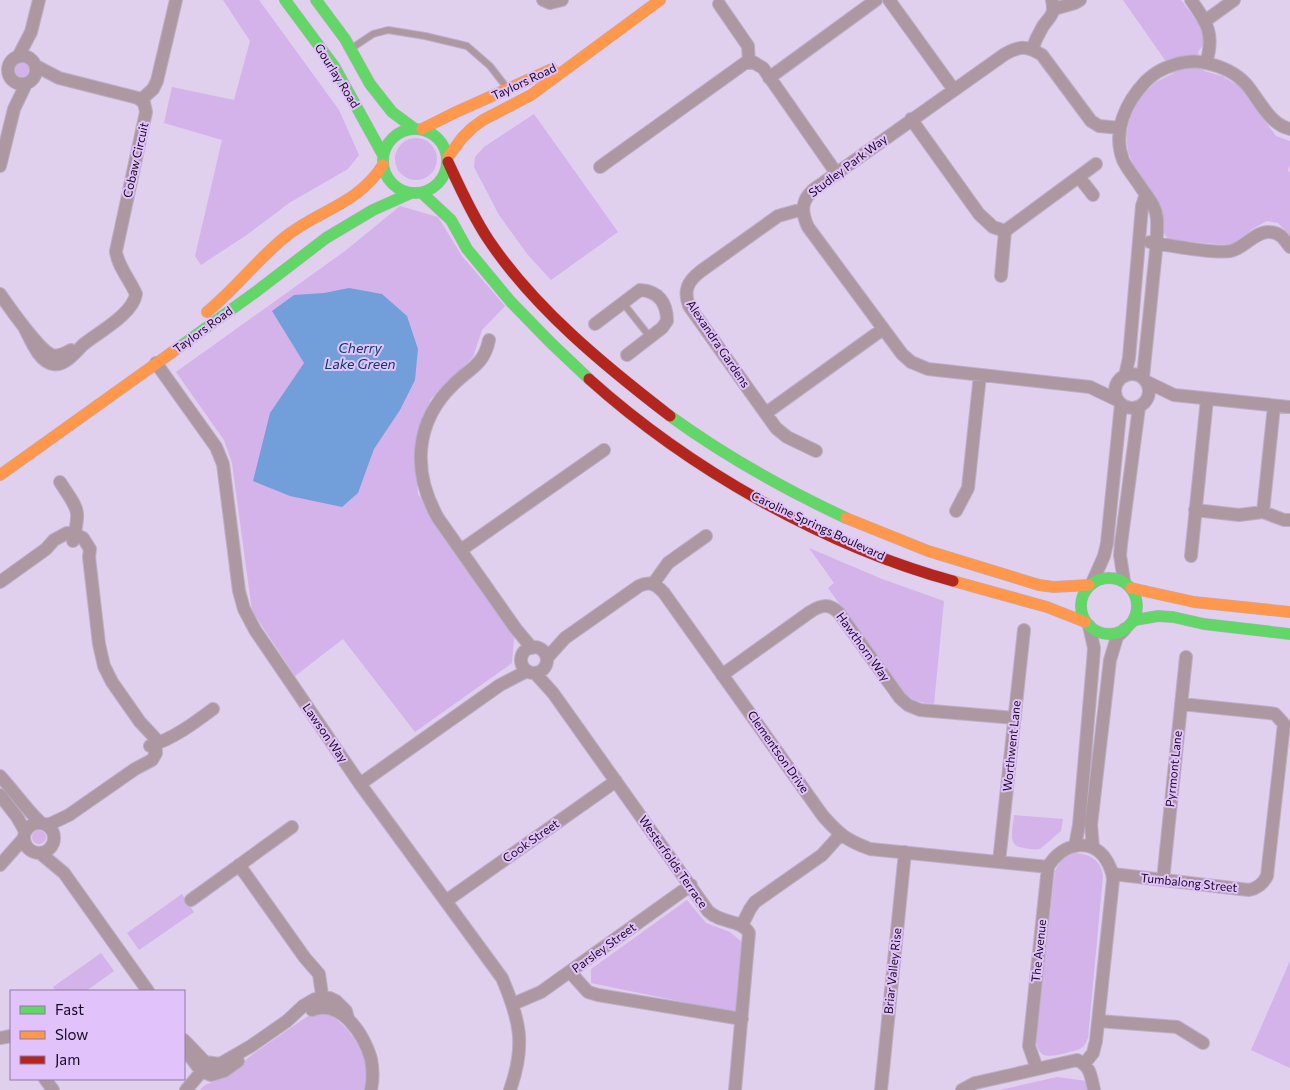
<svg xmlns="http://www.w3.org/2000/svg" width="1290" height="1090" viewBox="0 0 1290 1090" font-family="Commissioner,sans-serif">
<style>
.green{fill:#d3b3ea}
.water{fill:#729fda}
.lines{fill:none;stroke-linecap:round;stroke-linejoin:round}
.lane-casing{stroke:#bcaec7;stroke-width:8}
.street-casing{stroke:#bcaec7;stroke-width:14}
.fast-casing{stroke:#bcaec7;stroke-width:12}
.slow-casing{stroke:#bcaec7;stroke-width:12}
.jam-casing{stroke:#bcaec7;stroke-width:12}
.lane{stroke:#ad98a2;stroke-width:6}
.street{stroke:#ad98a2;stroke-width:12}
.fast{stroke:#63d668;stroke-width:11}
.slow{stroke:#ff974d;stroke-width:11}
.jam{stroke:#b3261e;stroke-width:11}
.labels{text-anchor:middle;stroke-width:4;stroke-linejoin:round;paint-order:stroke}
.street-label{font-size:12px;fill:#170821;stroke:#e2c2fb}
.water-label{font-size:14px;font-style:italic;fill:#063c6a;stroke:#e2c2fb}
</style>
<rect width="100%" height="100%" fill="#e1cfee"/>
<path class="green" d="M223 0H259L339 110 359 155 348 169 289 203 248 234 201 265 195 256 222 140 164 123 172 87 234 100 250 41Z
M1123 0H1181C1187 8 1207 32 1205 42 1204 45 1200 49 1198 52L1204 71 1222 76 1240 87 1276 136 1290 141V165L1288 170 1290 173V236L1278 223 1267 221 1254 228 1236 242 1229 245 1169 240 1161 230 1128 152 1126 135 1130 117 1140 97 1156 82 1174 73Z
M15 70a7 7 0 1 1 14 0a7 7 0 1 1-14 0Z
M534 114 618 232 551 280 528 255 499 215 474 167 475 157 484 147Z
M395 159a21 21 0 1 1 42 0a21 21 0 1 1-42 0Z
M400 206 438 217 462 256 505 306 482 330 473 357 430 400 415 446 418 494 514 638 512 663 415 732 343 639 295 676 252 611 232 463 224 440 176 372 345 251Z
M809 548 882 579 944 601 934 704C921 703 912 701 902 691L828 588 834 583Z
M1014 815 1063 819 1061 831 1040 849C1035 850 1029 849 1024 848 1006 847 1013 827 1014 815Z
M32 837a7 7 0 1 1 14 0a7 7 0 1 1-14 0Z
M1075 853C1090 854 1101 860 1103 876L1088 1038C1086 1042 1085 1046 1081 1048 1078 1051 1071 1051 1066 1053 1051 1056 1039 1061 1036 1041L1055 871C1060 861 1064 857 1075 853Z
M182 894 194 912 139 950 127 933Z
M687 900 706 923 730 932 743 943 736 1013 591 983V969Z
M101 953 114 971 86 991H56L53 987Z
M1290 961V1068L1251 1050Z
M328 1013C345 1024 363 1045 366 1066 367 1074 365 1082 365 1090H200L205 1085 225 1077 253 1054 302 1020 310 1015Z
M1057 1077 1087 1081 1088 1090H1000Z"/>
<path class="water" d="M349 288 382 294 407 316 418 349 415 380 400 410 374 449 358 493 342 507 290 496 253 481 270 413 304 363 272 311 294 295 324 293Z"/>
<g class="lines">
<g class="lane-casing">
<path id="lane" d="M352 48 373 34 388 30 425 36 467 46 490 66 507 88
M623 303 650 337"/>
</g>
<g class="street-casing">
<path id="street" d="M543 0 550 3 562 0
M889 0 954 90
M1191 0C1207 23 1215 34 1206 63
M719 4 748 46 749 63
M1054 9 1075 3 1080 0
M1205 21 1234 0
M1032 49C1035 41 1039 33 1043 26 1051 15 1055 15 1052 0
M8 70a14 14 0 1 1 28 0a14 14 0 1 1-28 0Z
M18 57 31 32 39 0
M769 78 876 0
M141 100 153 89 157 81 176 0
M911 119 979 214 993 227 1005 231
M0 166 14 109 26 84
M600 167 745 63 753 62 763 68 837 174
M1079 177 1093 195
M803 209 778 216 701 271C688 281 683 290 689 306L776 428 787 437 816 451
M1150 242C1166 245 1216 254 1231 251 1244 248 1256 231 1269 232 1280 232 1284 239 1290 247
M1001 276 1005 231 1096 164
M0 294C9 307 40 351 52 355 60 357 65 353 71 350
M595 324 640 290C659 291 667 303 667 321L662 328 627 355
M25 329C31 340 39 362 53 364 65 367 76 351 84 344 99 332 133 314 136 294 130 280 117 265 116 251L146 112 144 103 138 98 59 78 36 66
M489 340C484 365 470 368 454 384 414 422 412 472 438 518L516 629 532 648
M156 363 216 447 223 464 239 591 244 609 255 630 360 784 502 978C520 1020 526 1045 510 1090
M1115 391a17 17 0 1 1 34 0a17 17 0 1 1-34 0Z
M1125 376 1129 358 1142 206 1146 194
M1143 378C1146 345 1150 312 1153 279 1155 260 1158 239 1157 219 1156 205 1147 197 1140 186 1135 178 1127 169 1123 160 1112 131 1126 102 1146 81 1160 67 1186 58 1206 63 1220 66 1236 73 1246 84 1259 99 1269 124 1290 129
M1147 382 1174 395 1290 407
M1117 400 1090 387 928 369 911 362 902 354 808 227C801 212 801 201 813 190L1005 54C1020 46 1026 45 1042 55L1091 121 1099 126 1120 128
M766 413 883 329
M60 482C78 510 81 508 73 541
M1195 510 1239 515 1263 512 1284 520H1290
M956 511 968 488 980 375
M1263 512 1274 406
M461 550 604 450
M1191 556 1207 399
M1124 581 1120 555 1121 544 1139 407
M0 582 46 549 54 540 67 533H73L83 538 90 549 89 557 99 644 104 666 112 682 140 722 155 738 156 753 152 760 135 769 69 815 48 825
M1092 583 1104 556 1107 543 1121 404
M653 584 668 563 706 536
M521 660a13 13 0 1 1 26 0a13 13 0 1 1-26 0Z
M547 658 565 638 639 586C650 581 656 584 664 593L823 816C840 835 846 840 870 849L1048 867
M535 673 553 693 708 911C721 924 741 919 749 933L735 1090
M722 675 810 612C821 605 829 603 839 613L900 698 908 705 920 710 1015 718
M150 746C174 738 193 724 213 709
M0 776C14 791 25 808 40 822
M360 784 500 685 527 671
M0 795 17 817 25 831
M24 838a15 15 0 1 1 30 0a15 15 0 1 1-30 0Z
M1075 846 1079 825 1093 662 1094 648 1089 626
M1093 847 1091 825 1110 660 1117 637 1125 629
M40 853 64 873 148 991
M999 862 1024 630
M0 865 24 838
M239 865 305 958 319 974 322 995 320 1006
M1113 874 1249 890C1258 888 1263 884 1267 876L1284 724 1275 714 1269 713 1181 704
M1163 880 1186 657
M191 900 292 827
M446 901 616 781
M742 925 750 909 755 902 822 855 840 835
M570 972 588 992 598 995 742 1019
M513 1004 541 992 691 885
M312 1010C340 998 365 1035 371 1059 373 1069 373 1080 371 1090
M1099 1021 1177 1027 1203 1043
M0 1038 11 1036
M184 1040 205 1062 220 1064 251 1046 287 1021 303 1006 315 999 330 998 336 1001 346 1011 348 1019
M189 1055 201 1071 211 1075 224 1071 238 1061
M1037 1069 1029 1046 1048 867C1062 842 1095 835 1109 865 1111 870 1113 874 1113 880L1096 1041 1093 1053 1085 1063
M45 1079 53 1090
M186 1090 207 1065
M881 1090 905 852
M962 1090 975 1083 1077 1060C1091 1066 1091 1077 1094 1090"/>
</g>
<g class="fast-casing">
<path id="fast" d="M285 0 334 66 383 155
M316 0 345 39 370 84 392 112 415 129
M383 161a32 32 0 1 1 64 0a32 32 0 1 1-64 0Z
M422 193 451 220 467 249 511 302 551 343 589 379
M178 348 257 291 326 238 373 210 411 193
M670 416C725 456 784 489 846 518
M1081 606a28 28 0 1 1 56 0a28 28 0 1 1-56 0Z
M1129 625 1135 620 1158 616 1173 617 1204 624 1290 634"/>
</g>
<g class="slow-casing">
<path id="slow" d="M422 129 454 113 552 69
M448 157 462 138 472 128 483 120 531 95 660 0
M207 312C235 289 257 260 285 237 320 209 356 206 383 165
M0 475 178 348
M846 518 928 551 1039 585 1054 587 1089 585
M953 581 1047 607 1085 622
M1131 588 1194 602 1290 612"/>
</g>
<g class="jam-casing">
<path id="jam" d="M448 162C460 188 472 215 488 239 534 308 605 366 670 416
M589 379C688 468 824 546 953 581"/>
</g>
<use href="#lane" class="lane"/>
<use href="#street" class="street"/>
<use href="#fast" class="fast"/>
<use href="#slow" class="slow"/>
<use href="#jam" class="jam"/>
</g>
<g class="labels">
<g class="street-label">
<text transform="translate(337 76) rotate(58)" y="4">Gourlay Road</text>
<text transform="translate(524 82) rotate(-25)" y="4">Taylors Road</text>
<text transform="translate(136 160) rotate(-77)" y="4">Cobaw Circuit</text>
<text transform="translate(848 166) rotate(-37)" y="4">Studley Park Way</text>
<text transform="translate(203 330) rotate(-36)" y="4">Taylors Road</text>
<text transform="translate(718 344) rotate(56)" y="4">Alexandra Gardens</text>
<text transform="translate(818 526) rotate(25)" y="4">Caroline Springs Boulevard</text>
<text transform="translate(863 647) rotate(54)" y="4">Hawthorn Way</text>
<text transform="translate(325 733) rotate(55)" y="4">Lawson Way</text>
<text transform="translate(1012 746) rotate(-84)" y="4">Worthwent Lane</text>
<text transform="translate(778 752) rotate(55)" y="4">Clementson Drive</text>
<text transform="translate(1174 769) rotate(-84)" y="4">Pyrmont Lane</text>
<text transform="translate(531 841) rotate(-35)" y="4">Cook Street</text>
<text transform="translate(673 862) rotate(55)" y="4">Westerfolds Terrace</text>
<text transform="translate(1189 883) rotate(6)" y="4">Tumbalong Street</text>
<text transform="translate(604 948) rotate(-36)" y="4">Parsley Street</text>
<text transform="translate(1039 951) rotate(-84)" y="4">The Avenue</text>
<text transform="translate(893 971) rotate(-84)" y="4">Briar Valley Rise</text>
</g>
<g class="water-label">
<text x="360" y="353">Cherry<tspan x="360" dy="16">Lake Green</tspan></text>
</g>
</g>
<rect x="10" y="990" width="175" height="90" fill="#e2c2fb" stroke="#9178a4"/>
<rect x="20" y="1006" width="25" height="8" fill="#63d668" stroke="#9178a4"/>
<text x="55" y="1015" font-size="15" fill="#170821">Fast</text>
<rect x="20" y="1031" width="25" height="8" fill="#ff974d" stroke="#9178a4"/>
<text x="55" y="1040" font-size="15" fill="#170821">Slow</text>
<rect x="20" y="1056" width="25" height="8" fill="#b3261e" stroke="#9178a4"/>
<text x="55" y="1065" font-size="15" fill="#170821">Jam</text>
</svg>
